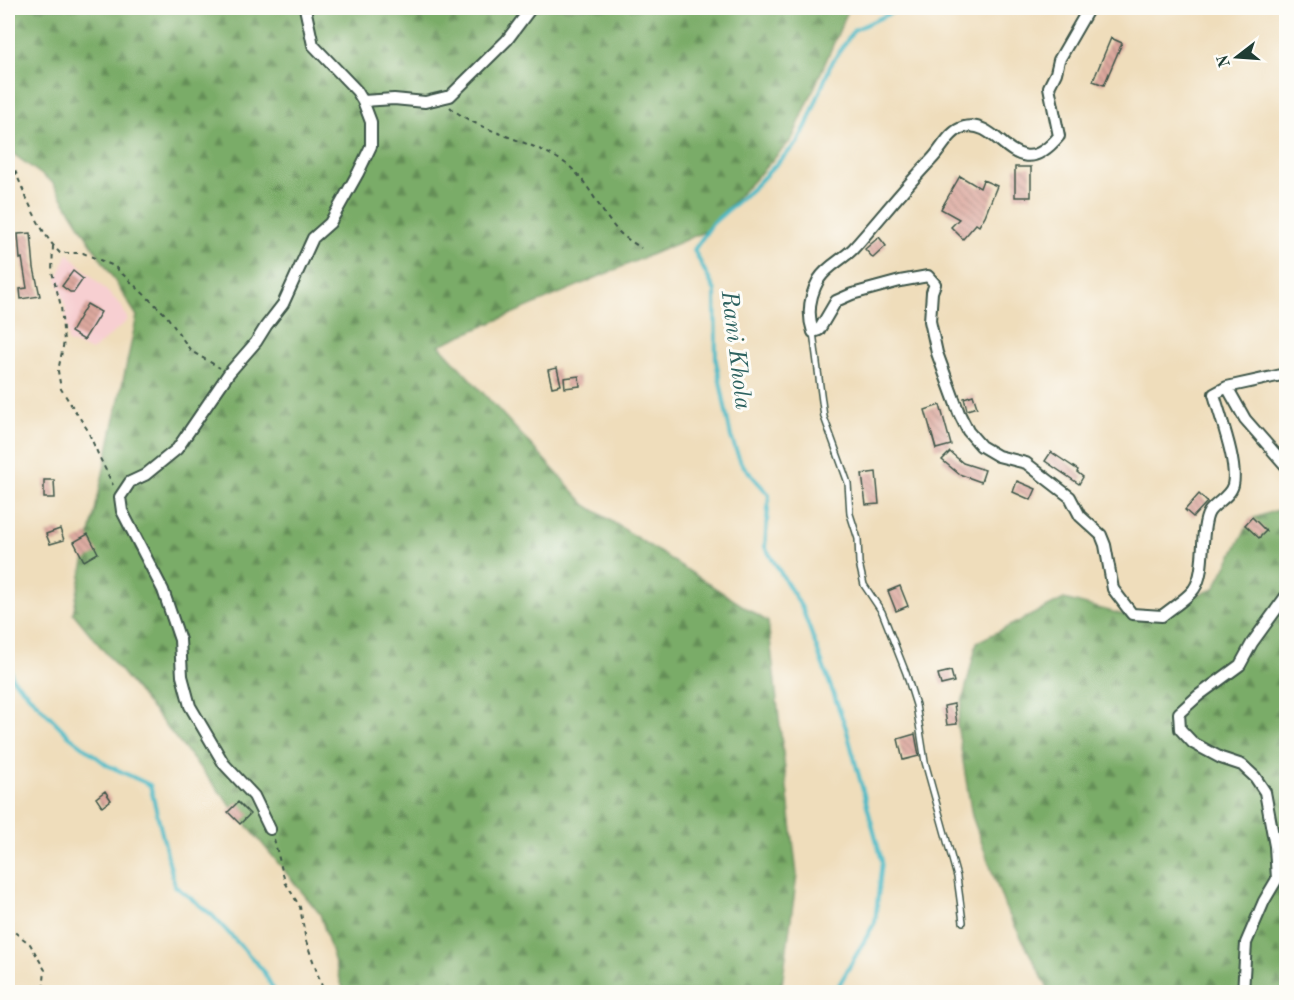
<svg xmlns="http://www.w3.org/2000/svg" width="1294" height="1000" viewBox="0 0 1294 1000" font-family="'Old Standard TT',serif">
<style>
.built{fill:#f7cfd1}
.forest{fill:url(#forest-firs);stroke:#4c744e;stroke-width:1.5}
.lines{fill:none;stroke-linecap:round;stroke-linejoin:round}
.stream{stroke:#4cbac6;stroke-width:4}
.building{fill:url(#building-back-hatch)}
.service-casing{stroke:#3e5548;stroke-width:8}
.minor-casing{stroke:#3e5548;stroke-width:14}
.path{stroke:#3e5548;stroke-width:2;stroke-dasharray:4.5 4.5;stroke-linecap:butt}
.service{stroke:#fff;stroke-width:5}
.minor{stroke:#fff;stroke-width:10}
.labels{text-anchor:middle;stroke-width:6;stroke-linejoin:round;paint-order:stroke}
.water-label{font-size:24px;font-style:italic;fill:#2c6260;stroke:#fdfcf7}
</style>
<defs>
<pattern id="forest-firs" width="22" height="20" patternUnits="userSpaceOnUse" patternTransform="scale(1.5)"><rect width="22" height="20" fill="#7aac68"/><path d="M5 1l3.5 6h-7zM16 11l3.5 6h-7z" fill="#638d56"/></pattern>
<pattern id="building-back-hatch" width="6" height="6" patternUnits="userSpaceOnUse" patternTransform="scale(1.5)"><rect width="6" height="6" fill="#dda99f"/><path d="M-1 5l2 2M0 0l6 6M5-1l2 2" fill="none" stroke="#b38b82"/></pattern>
</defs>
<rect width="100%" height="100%" fill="#fdfcf7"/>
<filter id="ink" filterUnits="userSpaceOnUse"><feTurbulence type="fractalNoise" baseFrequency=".0167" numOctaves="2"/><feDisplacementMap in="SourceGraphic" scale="12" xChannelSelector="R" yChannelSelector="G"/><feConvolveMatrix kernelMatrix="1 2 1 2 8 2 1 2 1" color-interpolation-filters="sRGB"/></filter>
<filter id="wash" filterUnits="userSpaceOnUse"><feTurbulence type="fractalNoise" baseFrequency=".008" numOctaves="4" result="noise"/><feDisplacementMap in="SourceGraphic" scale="24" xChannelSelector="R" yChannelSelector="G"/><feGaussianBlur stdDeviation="1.35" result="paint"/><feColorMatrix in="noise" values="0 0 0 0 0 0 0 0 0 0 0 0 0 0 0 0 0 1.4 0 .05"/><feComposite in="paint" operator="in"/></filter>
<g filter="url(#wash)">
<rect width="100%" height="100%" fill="#efddbb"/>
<path class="built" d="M68 253 121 305 128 320 92 351 68 342 65 306 57 278Z"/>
<path class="forest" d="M8 8H849L792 139 706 231 439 345 586 505 768 622 797 875 781 992H344L320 914 73 613 137 316 53 183 8 150Z
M1286 507V992H1050L1005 907 972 816 957 724 977 642 1064 599 1136 618 1214 589 1251 519Z"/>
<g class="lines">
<path class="stream" d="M8 597 11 623 8 646
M8 655 12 678 68 735 107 765 150 785 175 886 212 915 262 969 275 992
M835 992 875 922 882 861 846 728 802 608 765 547 769 495 741 463 731 437 716 361 715 291 694 250 712 224 754 187 798 142 807 124 831 64 854 30 902 8"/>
</g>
<g id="blocks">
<path class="building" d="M1111 38 1122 43 1104 85 1093 81Z
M1015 167H1031V197H1015Z
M960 176 980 188 983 180 997 186 985 216 979 226 976 224 963 239 951 227 959 219 941 209Z
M31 233 34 268 40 296 21 299 20 289 27 288 22 258 20 259 18 234Z
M879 237 886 246 873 258 865 249Z
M73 271 83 279 74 292H70L62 286Z
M87 304 101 312 84 340 71 332Z
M557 368 561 385 552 387 548 370Z
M579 376 580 386 565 388 564 378Z
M973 395 977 407 967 410 964 398Z
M940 405 951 445 936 449 925 410Z
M950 452 963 463 985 470 981 482 959 474 942 460Z
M1051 452 1078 470 1077 472 1083 477 1079 484 1045 461Z
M876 472 879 504 866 505 862 474Z
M44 480H54L55 498H44Z
M1017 481 1036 489 1031 500 1013 492Z
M1199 494 1207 502 1193 517 1185 510Z
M1252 517 1266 531 1259 538 1245 525Z
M60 529 64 540 50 544 46 534Z
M88 534 98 553 84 561 74 542Z
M900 586 908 606 896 611 888 591Z
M951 671 954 682 941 685 938 674Z
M954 704 957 724 947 725 944 706Z
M915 734 919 756 903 760 898 739Z
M105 791 111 800 102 807 96 798Z
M238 802 250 814 240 824 228 812Z"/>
</g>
</g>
<g filter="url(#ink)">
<use href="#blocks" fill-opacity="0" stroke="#3e5548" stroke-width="1.5"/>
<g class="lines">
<g class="service-casing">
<path id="service" d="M813 332 824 417 848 483 850 514 858 539 859 563 864 585 882 612 906 673 916 705 925 762 957 877 963 922"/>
</g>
<g class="minor-casing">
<path id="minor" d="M1089 8 1059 60 1056 73 1049 87 1059 136C1015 189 1001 118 964 127 949 131 942 149 932 159 904 188 880 219 853 249 842 260 827 266 819 279 809 297 807 314 813 332L819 330 836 301 852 294 900 281 928 276 935 284 932 292 930 321 937 353 959 413 968 431 981 446 998 456 1026 463 1070 497 1080 516 1101 535 1105 545 1113 589 1132 614 1162 616C1170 609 1188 598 1194 589 1207 571 1199 529 1209 512 1215 503 1230 497 1233 485 1238 463 1220 417 1214 394L1227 387 1286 374
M363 101 394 99 425 102 450 96 507 40 531 8
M1227 387 1245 419 1286 466
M270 829 254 796 224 764 190 706 182 676 180 640 163 590 122 511 120 497 130 482 145 475 177 449 229 373 256 342 266 326 283 304 313 238 330 223 358 173 371 146V122L363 101 357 91 313 45 305 8
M1243 992 1246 943 1264 901 1277 879 1275 846 1265 792 1255 777 1242 765 1221 758 1193 743 1180 729 1179 713 1199 695 1240 665 1252 643 1286 596"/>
</g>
<path class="path" d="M450 107C478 132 532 140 565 163 589 180 599 212 619 232 625 238 634 243 641 248
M8 154C21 184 37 230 60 253H83L114 266 166 315 191 351 220 368
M53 246 52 272 61 306 64 342 58 371 61 389 87 429 98 454 113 485
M274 839 285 882 300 907 306 941 324 992
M8 927 30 944 45 970 43 992"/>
<use href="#service" class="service"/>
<use href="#minor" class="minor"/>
</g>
</g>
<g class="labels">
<g class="water-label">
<text transform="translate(737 350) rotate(83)" y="8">Rani Khola</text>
</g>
</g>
<rect width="1294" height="1000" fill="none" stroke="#fdfcf7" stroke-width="30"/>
<g transform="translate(1237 57) rotate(253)" stroke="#fdfcf7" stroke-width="4.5" paint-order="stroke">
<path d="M0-4.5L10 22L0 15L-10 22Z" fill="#1f3d34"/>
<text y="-9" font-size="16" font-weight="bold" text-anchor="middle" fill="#1f3d34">N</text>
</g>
</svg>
